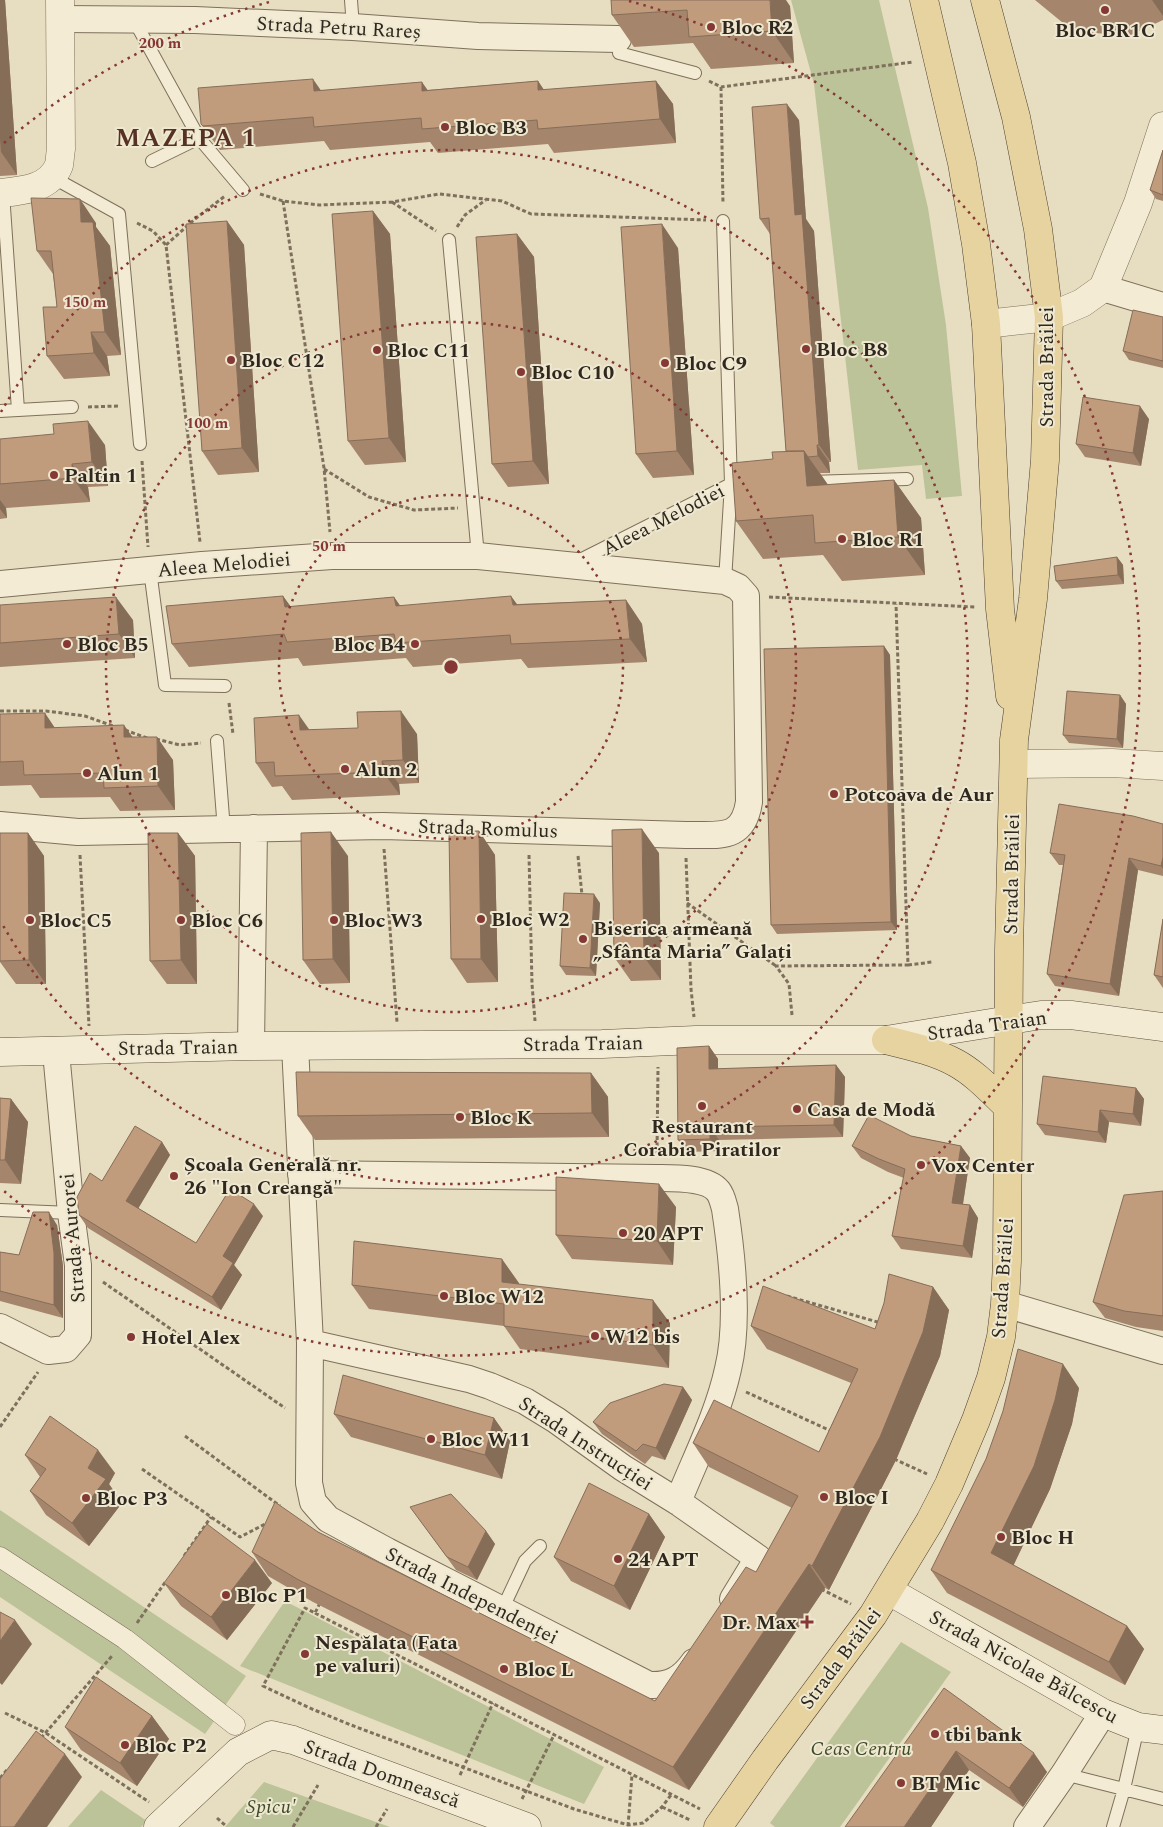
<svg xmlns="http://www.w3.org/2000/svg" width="1163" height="1827" viewBox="0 0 1163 1827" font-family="Spectral,serif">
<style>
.green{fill:#bcc398}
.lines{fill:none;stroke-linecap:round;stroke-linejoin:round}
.service-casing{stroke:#7e705c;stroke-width:14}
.pedestrian-casing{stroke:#7e705c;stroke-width:21}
.minor-casing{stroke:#7e705c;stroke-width:28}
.tertiary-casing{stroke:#7e705c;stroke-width:29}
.secondary-casing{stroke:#60513f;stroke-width:29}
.primary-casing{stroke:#4d3f30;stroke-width:29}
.path{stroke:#7e705c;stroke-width:3;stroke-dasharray:4 2.5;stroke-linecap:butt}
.service{stroke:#f3ebd4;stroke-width:12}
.pedestrian{stroke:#f3ebd4;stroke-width:20}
.minor{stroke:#f3ebd4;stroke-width:26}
.tertiary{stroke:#f3ebd4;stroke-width:28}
.secondary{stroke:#f3ebd4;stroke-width:28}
.primary{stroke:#e6d39f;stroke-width:28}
.wall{fill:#a5866c}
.shaded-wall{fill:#866d58}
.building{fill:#c09c7d;stroke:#866d58}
.ring{fill:none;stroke:#853834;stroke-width:2.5;stroke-dasharray:2.5 5}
.poi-dot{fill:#853834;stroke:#efe8d1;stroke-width:2}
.labels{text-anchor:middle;stroke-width:4;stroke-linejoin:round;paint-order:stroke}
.street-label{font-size:20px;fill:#30281e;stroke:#efe8d1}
.poi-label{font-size:20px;font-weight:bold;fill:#30281e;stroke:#efe8d1;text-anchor:start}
.park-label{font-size:20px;font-style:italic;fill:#3f4a27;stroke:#efe8d1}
.district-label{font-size:25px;font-weight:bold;letter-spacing:1px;fill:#573123;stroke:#efe8d1}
.centre{fill:#853834;stroke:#efe8d1;stroke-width:2.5}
.ring-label{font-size:15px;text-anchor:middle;font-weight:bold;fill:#853834;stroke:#efe8d1;stroke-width:4;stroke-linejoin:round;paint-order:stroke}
</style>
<rect width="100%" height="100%" fill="#e7dec2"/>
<path class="green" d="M791 0H879L928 208 946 325 962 496 926 499 922 465 858 470 814 84Z
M0 1510 246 1676 205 1734 0 1597Z
M285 1601 604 1767 584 1804 240 1666Z
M901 1642 951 1672 840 1827H775L770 1823Z
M264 1782 390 1827H225Z
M101 1790 147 1821 141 1827H68Z"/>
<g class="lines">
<g class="service-casing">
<path id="service" d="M351 0 353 27
M134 20 199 138 243 190
M619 53 695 73
M152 161 199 138
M52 177 119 214 140 444
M3 193 18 410
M723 221 731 484 725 581
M449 240 478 556
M0 411 72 407
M810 482 907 479
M578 561 731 484H737
M150 570 165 685 225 686
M217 741 224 830
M0 1210 71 1213
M502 1610 525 1561 540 1546
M1064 1774 1163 1799
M1113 1827 1124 1789 1138 1727"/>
</g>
<g class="pedestrian-casing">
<path id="pedestrian" d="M0 1557 125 1639 235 1725"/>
</g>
<g class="minor-casing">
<path id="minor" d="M61 19 195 20 353 27 478 36 618 39
M1103 288 1163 306
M0 584 202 565 332 556H478L725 581 738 587 746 596 749 802C743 842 718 834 686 835L383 826 78 832 0 825
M251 1046 254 828
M295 1046 310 1343 309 1483 313 1502 328 1519 387 1551 649 1685C670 1686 682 1679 694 1662
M301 1174 657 1178C673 1178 707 1177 718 1191 722 1196 723 1202 725 1209 732 1255 739 1324 728 1369 718 1415 695 1459 678 1502
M1005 1304 1163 1351
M0 1327 48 1351 66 1349 78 1335V1265L71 1213 56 1052
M310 1343 469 1379 490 1386 525 1401 556 1420 623 1468 678 1502 758 1558 733 1599
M1027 1827 1064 1774 1103 1713"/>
</g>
<g class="tertiary-casing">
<path id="tertiary" d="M0 193C22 191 50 189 59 165 60 160 60 154 61 149L60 0
M986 324 1049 317 1082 303 1103 288 1138 203 1163 126
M1014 764 1112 763 1163 766"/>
</g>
<g class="secondary-casing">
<path id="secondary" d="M0 1052 251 1046 602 1044 696 1040H886L1041 1015H1071L1163 1027
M889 1591 1103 1713 1138 1727 1163 1730
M158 1827 238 1752 271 1735 293 1740 527 1827"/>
</g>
<g class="primary-casing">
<path id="primary" d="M924 0 962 163 976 244 986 324 1000 609 1010 696
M886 1040C910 1046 934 1051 956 1063 976 1074 991 1091 1007 1106
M718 1827 765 1760 873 1615 930 1521 949 1484 976 1420 991 1378 1001 1337 1005 1304 1007 1261 1009 949 1014 740 1033 599 1045 460 1049 317 1038 229 1016 117 985 0"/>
</g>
<path class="path" d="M709 81 721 87 913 62
M721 87 723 204
M260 194 283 201 319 205 392 202 439 194 502 201 531 214 706 220
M283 201 324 468 330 532
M392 202 436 231
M137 223 153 231 166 245 200 542
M457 227 465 215 487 199
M166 245 195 219 225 196
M88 407 119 406
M142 461 148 547
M324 469 369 497 414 510 458 508
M769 597 975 607
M229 703 233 734
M0 711H46L85 716 116 727
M125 730 147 738
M156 739 180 745 201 743
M384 849 397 1022
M80 855 89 1026
M529 855 532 984 535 1021
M578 856 582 895
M686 858 691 989 694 1017
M687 903 776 966
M908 965 932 962
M792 1015 789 984 776 966 908 965 896 604
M657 1153 658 1067
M103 1282 285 1408
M787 1296 881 1323
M746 1392 831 1431
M0 1427 38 1372
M185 1436 280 1506
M894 1459 927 1474
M142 1469 240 1537 267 1523
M184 1556 211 1517
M821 1589 851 1604
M320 1603 315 1613 305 1608 263 1686 312 1709 351 1725 574 1809 628 1825 643 1823 662 1807 671 1795
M315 1613 700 1809
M137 1623 166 1581
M5 1713 46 1733 149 1802
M41 1738 112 1656
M460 1775 493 1703
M0 1778 7 1770
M522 1799 554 1735
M662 1807 690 1820
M217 1818 226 1826
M628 1826 632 1775
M293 1827 318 1785
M376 1827 387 1809"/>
<use href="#service" class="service"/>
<use href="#pedestrian" class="pedestrian"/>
<use href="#minor" class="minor"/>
<use href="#tertiary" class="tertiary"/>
<use href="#secondary" class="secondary"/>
<use href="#primary" class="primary"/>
</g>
<path class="wall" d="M0 0H5L17 175 0 176Z
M611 0 790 6 794 63 711 69 693 43 634 47 612 15Z
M1035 0H1163V20L1131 35 1074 32Z
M538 81 544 90 656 81 673 104 676 143 554 153 548 144 438 153 430 142 330 150 324 141 220 150 201 124 321 90H428Z
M799 120 806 219 814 231 831 462H829L830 473H820L828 485 894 480 921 518 925 575 842 581 823 555 763 559 736 521 773 459 786 451 770 234 760 219Z
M1163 151V201L1156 199 1150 190Z
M373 211 390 234 406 462 365 465 348 441Z
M227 221 244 245 259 472 218 475 202 451Z
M96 223V227L110 246 121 355 107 356 110 376 64 379 47 356 57 307 53 274 37 251Z
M517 234 534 257 549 484 508 487 492 464Z
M678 248 694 475 653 478 636 454Z
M1163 317V368L1129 360 1123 351Z
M1149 419 1141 466 1085 457 1076 444Z
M0 439 105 445 108 486 88 487 90 502 6 508 7 518 0 519Z
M1117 557 1123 565 1124 584 1062 589 1056 581Z
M283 596 291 607 394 597 400 606 517 604 626 600 642 624 647 662 528 668 521 659 413 667 406 658 303 666 298 658 189 667 172 644Z
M0 605 133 620 135 658 0 667Z
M884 646 890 655 897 930 777 934 771 925Z
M1120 695 1126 704 1123 748 1069 743 1063 735Z
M0 714 55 728 132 737 173 760 175 810 120 811 110 797 40 798 31 785 0 786Z
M309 730 417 734 419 783 399 784 400 795 292 800 282 786 272 787 256 763Z
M1163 824V876L1138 870 1119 996 1055 986 1047 974 1063 865H1059L1050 853Z
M479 831 495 855 498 982 467 983 451 959Z
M0 833H28L44 856 46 984H16L0 962Z
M178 833 195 856 197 984H167L150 961Z
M659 853 661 980 631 981 614 957Z
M348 856 350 983 320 984 303 960Z
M600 903 596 976 566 975 560 966Z
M1163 919V988L1154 975Z
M709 1046 718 1059V1069L836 1065 845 1077 843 1137 719 1140V1151L687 1152 678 1140Z
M591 1073 608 1097 609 1137 315 1140 298 1116Z
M1136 1088 1144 1099 1141 1126 1109 1122 1106 1143 1045 1135 1037 1124Z
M0 1098 11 1099 28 1122 21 1184 0 1183Z
M911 1136 961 1146 970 1158 963 1204 970 1205 978 1218 972 1258 901 1249 892 1236 904 1178 888 1172 861 1158 852 1146Z
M162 1142 170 1155 138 1208 196 1243 263 1216 234 1265 242 1275 221 1310 88 1228 79 1215 102 1181Z
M1163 1191V1331L1136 1327 1105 1318 1093 1302Z
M676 1207 673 1265 572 1259 556 1235Z
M57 1225 63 1266V1318L0 1301V1252L19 1255Z
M519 1283V1284L670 1323 669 1368 520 1349 504 1326 369 1309 352 1285Z
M933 1287 949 1310 940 1356 896 1460 829 1590 825 1588 689 1790 313 1602 268 1576 252 1552 318 1532 655 1701 756 1572 792 1508 709 1467 693 1443 819 1452 851 1383 767 1349 751 1326 875 1329Z
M683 1387 692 1400 665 1460 652 1456 645 1464 602 1434 593 1422Z
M1079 1388 1072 1424 1050 1489 1013 1565 1127 1626 1144 1649 1125 1685 947 1593 931 1570Z
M334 1414 494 1418 510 1441 502 1479 351 1437Z
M25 1455 115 1473 109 1484 122 1503 89 1546 46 1515 30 1491 40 1477Z
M649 1514 665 1537 630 1610 571 1581 554 1557Z
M419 1519 486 1531 495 1544 477 1580 456 1570Z
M164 1583H272L227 1640 181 1606Z
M944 1688 1047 1772 1023 1807 969 1770 931 1827Z
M152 1716 169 1739 137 1786 81 1750 65 1727Z"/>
<path class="shaded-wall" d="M0 0H5L17 175 1 152 0 139Z
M770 0H786L790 6 794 63 772 31Z
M1152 0H1163V16Z
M313 79 329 102 314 91Z
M538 81 554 105 538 90Z
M656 81 673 104 676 143 660 119Z
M422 82 438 105 422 91Z
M787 104 799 120 806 219 814 231 831 462 819 445 795 215Z
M80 199 96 223V227L110 246 121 355 105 332 81 222Z
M373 211 390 234 406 462 389 438Z
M227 221 244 245 259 472 242 448Z
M662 224 678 248 694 475 677 451Z
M517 234 534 257 549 484 533 461Z
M91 332 107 356 110 376 94 353Z
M1140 406 1149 419 1141 466 1133 453Z
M88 421 105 445 108 486 92 462Z
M817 445 829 462 830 473 818 456Z
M804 451 831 489 807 486Z
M72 464 88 487 90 502 73 478Z
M894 480 921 518 925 575 898 537Z
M0 500 6 508 7 518 0 509Z
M1117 557 1123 565 1124 584 1118 575Z
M283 596 300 620 285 607Z
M511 596 528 619 513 605Z
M116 597 133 620 135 658 119 634Z
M394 597 411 621 396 606Z
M626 600 642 624 647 662 630 639Z
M884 646 890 655 897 930 891 922Z
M1120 695 1126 704 1123 748 1117 739Z
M401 711 417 734 419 783 403 760Z
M45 713 61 737 45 728Z
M299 715 316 739 300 730Z
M124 725 141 749 124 737Z
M157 737 173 760 175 810 158 786Z
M382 761 399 784 400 795 383 772Z
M642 829 659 853 661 980 644 957Z
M479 831 495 855 498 982 481 959Z
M331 832 348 856 350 983 333 959Z
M28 833 44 856 46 984 29 960Z
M178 833 195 856 197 984 181 960Z
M1163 857V869L1161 866Z
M1129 858 1138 870 1119 996 1110 984Z
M594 894 600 903 596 976 590 968Z
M709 1046 718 1059V1082L709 1069Z
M836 1065 845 1077 843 1137 834 1125Z
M591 1073 608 1097 609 1137 592 1113Z
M1136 1088 1144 1099 1141 1126 1133 1114Z
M11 1099 28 1122 21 1184 5 1160Z
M1100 1110 1109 1122 1106 1143 1098 1132Z
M710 1127 719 1140V1151L710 1139Z
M162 1142 170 1155 135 1214 126 1201Z
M961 1146 970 1158 961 1216 952 1203Z
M659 1184 676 1207 673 1265 657 1241Z
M254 1204 263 1216 234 1265 242 1275 221 1310 212 1297 223 1256Z
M970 1205 978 1218 972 1258 963 1246Z
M49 1212 57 1225 63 1266V1318L54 1305Z
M502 1259 519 1283V1305L502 1282Z
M933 1287 949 1310 940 1356 896 1460 829 1590 812 1566Z
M653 1300 670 1323 669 1368 653 1345Z
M1063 1364 1079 1388 1072 1424 1050 1489 1008 1577 991 1553Z
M683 1387 692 1400 665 1460 656 1448Z
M494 1418 510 1441 502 1479 485 1455Z
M98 1450 115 1473 109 1484 122 1503 89 1546 72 1523 88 1468Z
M649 1514 665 1537 630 1610 614 1586Z
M486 1531 495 1544 477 1580 468 1567Z
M255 1560 272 1583 227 1640 211 1617Z
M809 1564 825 1588 689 1790 673 1767Z
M15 1620 32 1644 2 1685 0 1683V1641Z
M1127 1626 1144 1649 1125 1685 1109 1662Z
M152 1716 169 1739 137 1786 120 1763Z
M956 1751 969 1770 931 1827H904Z
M1034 1753 1047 1772 1023 1807 1009 1788Z
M65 1754 82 1777 47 1827H14Z"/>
<path class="building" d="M611 0H770L772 31 689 37 687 10 612 15Z
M313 79 314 91 422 82V91L538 81V90L656 81 660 119 538 129 537 120 422 129 421 118 314 127 313 117 203 126 201 124 198 88Z
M787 104 795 215 802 214 819 445H817L818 456 808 457 804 451H786L769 218 760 219 752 107Z
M1163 150V195L1150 190Z
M31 198 80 199 81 222H93L105 332H91L94 353 47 356 43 307H57L51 251H37Z
M373 211 389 438 348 441 332 214Z
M227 221 242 448 202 451 186 224Z
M662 224 677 451 636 454 621 227Z
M517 234 533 461 492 464 476 237Z
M1133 310 1163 317V361L1123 351Z
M1083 397 1140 406 1133 453 1076 444Z
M88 421 92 462 72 464 73 478 0 484V439L54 434 53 424Z
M804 451 807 486 894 480 898 537 815 543 813 515 736 521 732 463 773 459 772 452Z
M1117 557 1118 575 1056 581 1054 566Z
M283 596 285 607 394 597 396 606 511 596 513 605 626 600 630 639 511 644 510 635 396 643 394 634 287 642 284 634 172 644 166 606Z
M116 597 119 634 0 643V605Z
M884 646 891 922 771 925 764 649Z
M1067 691 1120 695 1117 739 1063 735Z
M401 711 403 760 382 761 383 772 275 776 274 762 256 763 254 718 299 715 300 730 358 728 357 712Z
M45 713V728L124 725V737H157L158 786 104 788 103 773 24 775 23 761 0 762V714Z
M1059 804 1133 816 1163 824V857L1161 866 1129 858 1110 984 1047 974 1065 855 1050 853Z
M642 829 644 957H614L612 830Z
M479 831 481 959H451L449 832Z
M331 832 333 959 303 960 301 833Z
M0 833H28L29 960 0 961Z
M148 833H178L181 960 150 961Z
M564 893 594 894 590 968 560 966Z
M1163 919V977L1154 975Z
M709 1046V1069L836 1065 834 1125 710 1127V1139L678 1140 677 1048Z
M296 1072 591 1073 592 1113 298 1116Z
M1043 1076 1136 1088 1133 1114 1100 1110 1098 1132 1037 1124Z
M0 1098 11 1099 5 1160H0Z
M869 1115 911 1136 961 1146 952 1203 970 1205 963 1246 892 1236 905 1169 879 1159 852 1146Z
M135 1126 162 1142 126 1201 196 1243 230 1189 254 1204 223 1256 233 1263 212 1297 79 1215 77 1197 90 1173 102 1181Z
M556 1177 659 1184 657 1241 556 1235Z
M1163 1191V1316L1124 1311 1093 1302 1124 1195Z
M33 1212H49L54 1253V1305L0 1291V1252L19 1255Z
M354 1241 502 1259V1282L653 1300V1345L504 1326V1304L352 1285Z
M889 1274 933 1287 923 1332 880 1437 812 1566 809 1564 673 1767 297 1579 252 1552 275 1502 318 1532 655 1701 746 1567 756 1572 798 1496 693 1443 714 1400 819 1452 858 1369 751 1326 763 1286 875 1329 884 1303Z
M1018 1349 1063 1364 1055 1400 1034 1466 991 1553 1127 1626 1109 1662 931 1570 986 1459 1003 1411Z
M343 1375 494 1418 485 1455 334 1414Z
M664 1384 683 1387 656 1448 643 1444 636 1451 593 1422 610 1403Z
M50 1416 98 1450 88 1468 106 1479 72 1523 30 1491 46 1469 25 1455Z
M589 1483 649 1514 614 1586 554 1557Z
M451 1494 486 1531 468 1567 447 1557 410 1507Z
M207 1524 255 1560 211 1617 164 1583Z
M0 1612 15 1620 0 1641Z
M96 1677 152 1716 120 1763 65 1727Z
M944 1688 1034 1753 1009 1788 956 1751 904 1827H845Z
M36 1731 65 1754 14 1827H0V1779Z"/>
<g class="ring">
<circle cx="451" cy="667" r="172"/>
<circle cx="451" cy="667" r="345"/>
<path d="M1 412A517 517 0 1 1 1 922"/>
<path d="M4 143A689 689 0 0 1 273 1M629 1A689 689 0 1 1 4 1191"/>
</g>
<g class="poi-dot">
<circle cx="1105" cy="10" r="5"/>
<circle cx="711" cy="27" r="5"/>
<circle cx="445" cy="127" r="5"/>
<circle cx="806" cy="349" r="5"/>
<circle cx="377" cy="350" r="5"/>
<circle cx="231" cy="360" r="5"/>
<circle cx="665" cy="363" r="5"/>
<circle cx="521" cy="372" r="5"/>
<circle cx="54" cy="475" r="5"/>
<circle cx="842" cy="539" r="5"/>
<circle cx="67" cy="644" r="5"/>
<circle cx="415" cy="644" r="5"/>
<circle cx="345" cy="769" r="5"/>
<circle cx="87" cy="773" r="5"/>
<circle cx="834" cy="794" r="5"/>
<circle cx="481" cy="919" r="5"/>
<circle cx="30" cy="920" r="5"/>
<circle cx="181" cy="920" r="5"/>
<circle cx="334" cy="920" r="5"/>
<circle cx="583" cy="939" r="5"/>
<circle cx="702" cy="1106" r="5"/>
<circle cx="797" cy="1109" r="5"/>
<circle cx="460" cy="1117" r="5"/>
<circle cx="921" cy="1165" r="5"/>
<circle cx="174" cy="1176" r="5"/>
<circle cx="623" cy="1233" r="5"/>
<circle cx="444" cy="1296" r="5"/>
<circle cx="595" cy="1336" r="5"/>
<circle cx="131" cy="1337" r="5"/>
<circle cx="431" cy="1439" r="5"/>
<circle cx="824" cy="1497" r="5"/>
<circle cx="86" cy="1498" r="5"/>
<circle cx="1001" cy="1537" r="5"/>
<circle cx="618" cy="1559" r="5"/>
<circle cx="226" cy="1595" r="5"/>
<path d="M804.5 1614.5h5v5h5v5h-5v5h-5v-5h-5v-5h5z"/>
<circle cx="305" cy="1654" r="5"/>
<circle cx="504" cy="1669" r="5"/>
<circle cx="935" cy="1734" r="5"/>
<circle cx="125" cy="1745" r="5"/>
<circle cx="901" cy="1783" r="5"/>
</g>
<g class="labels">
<g class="street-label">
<text transform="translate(339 27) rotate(3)" y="7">Strada Petru Rareș</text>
<text transform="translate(1046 367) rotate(-90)" y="7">Strada Brăilei</text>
<text transform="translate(663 519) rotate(-27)" y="7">Aleea Melodiei</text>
<text transform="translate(224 564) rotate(-5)" y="7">Aleea Melodiei</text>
<text transform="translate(488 828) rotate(2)" y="7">Strada Romulus</text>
<text transform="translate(1011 874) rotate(-89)" y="7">Strada Brăilei</text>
<text transform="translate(987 1025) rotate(-8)" y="7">Strada Traian</text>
<text transform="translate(583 1043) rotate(-1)" y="7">Strada Traian</text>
<text transform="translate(178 1047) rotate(-1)" y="7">Strada Traian</text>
<text transform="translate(72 1238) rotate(-95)" y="7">Strada Aurorei</text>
<text transform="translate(1002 1278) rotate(-86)" y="7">Strada Brăilei</text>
<text transform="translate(586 1443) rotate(33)" y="7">Strada Instrucției</text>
<text transform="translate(472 1595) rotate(27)" y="7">Strada Independenței</text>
<text transform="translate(840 1658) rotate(-53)" y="7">Strada Brăilei</text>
<text transform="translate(1024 1666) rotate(29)" y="7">Strada Nicolae Bălcescu</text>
<text transform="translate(382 1773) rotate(20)" y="7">Strada Domnească</text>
</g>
<g class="poi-label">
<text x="721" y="34">Bloc R2</text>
<text x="1105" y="37" text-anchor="middle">Bloc BR1C</text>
<text x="455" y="134">Bloc B3</text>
<text x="816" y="356">Bloc B8</text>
<text x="387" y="357">Bloc C11</text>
<text x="241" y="367">Bloc C12</text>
<text x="675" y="370">Bloc C9</text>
<text x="531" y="379">Bloc C10</text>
<text x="64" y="482">Paltin 1</text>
<text x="852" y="546">Bloc R1</text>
<text x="77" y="651">Bloc B5</text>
<text x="405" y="651" text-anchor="end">Bloc B4</text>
<text x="355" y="776">Alun 2</text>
<text x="97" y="780">Alun 1</text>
<text x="844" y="801">Potcoava de Aur</text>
<text x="491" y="926">Bloc W2</text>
<text x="40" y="927">Bloc C5</text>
<text x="191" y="927">Bloc C6</text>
<text x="344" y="927">Bloc W3</text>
<text x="593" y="935">Biserica armeană<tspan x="593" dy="23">„Sfânta Maria” Galați</tspan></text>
<text x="807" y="1116">Casa de Modă</text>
<text x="470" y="1124">Bloc K</text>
<text x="702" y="1133" text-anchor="middle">Restaurant<tspan x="702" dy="23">Corabia Piratilor</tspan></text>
<text x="184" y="1171">Școala Generală nr.<tspan x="184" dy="23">26 "Ion Creangă"</tspan></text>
<text x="931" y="1172">Vox Center</text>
<text x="633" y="1240">20 APT</text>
<text x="454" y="1303">Bloc W12</text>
<text x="605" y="1343">W12 bis</text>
<text x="141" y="1344">Hotel Alex</text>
<text x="441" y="1446">Bloc W11</text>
<text x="834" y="1504">Bloc I</text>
<text x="96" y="1505">Bloc P3</text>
<text x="1011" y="1544">Bloc H</text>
<text x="628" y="1566">24 APT</text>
<text x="236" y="1602">Bloc P1</text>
<text x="797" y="1629" text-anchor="end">Dr. Max</text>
<text x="315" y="1649">Nespălata (Fata<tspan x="315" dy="23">pe valuri)</tspan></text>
<text x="514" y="1676">Bloc L</text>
<text x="945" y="1741">tbi bank</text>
<text x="135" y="1752">Bloc P2</text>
<text x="911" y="1790">BT Mic</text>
</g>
<g class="park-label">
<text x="861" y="1755">Ceas Centru</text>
<text x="271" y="1813">Spicu'</text>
</g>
<g class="district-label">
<text x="186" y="146">MAZEPA 1</text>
</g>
</g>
<circle cx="451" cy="667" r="8" class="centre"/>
<g class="ring-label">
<text x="160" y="48">200 m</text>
<text x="85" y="307">150 m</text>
<text x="207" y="428">100 m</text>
<text x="329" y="551">50 m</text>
</g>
</svg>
